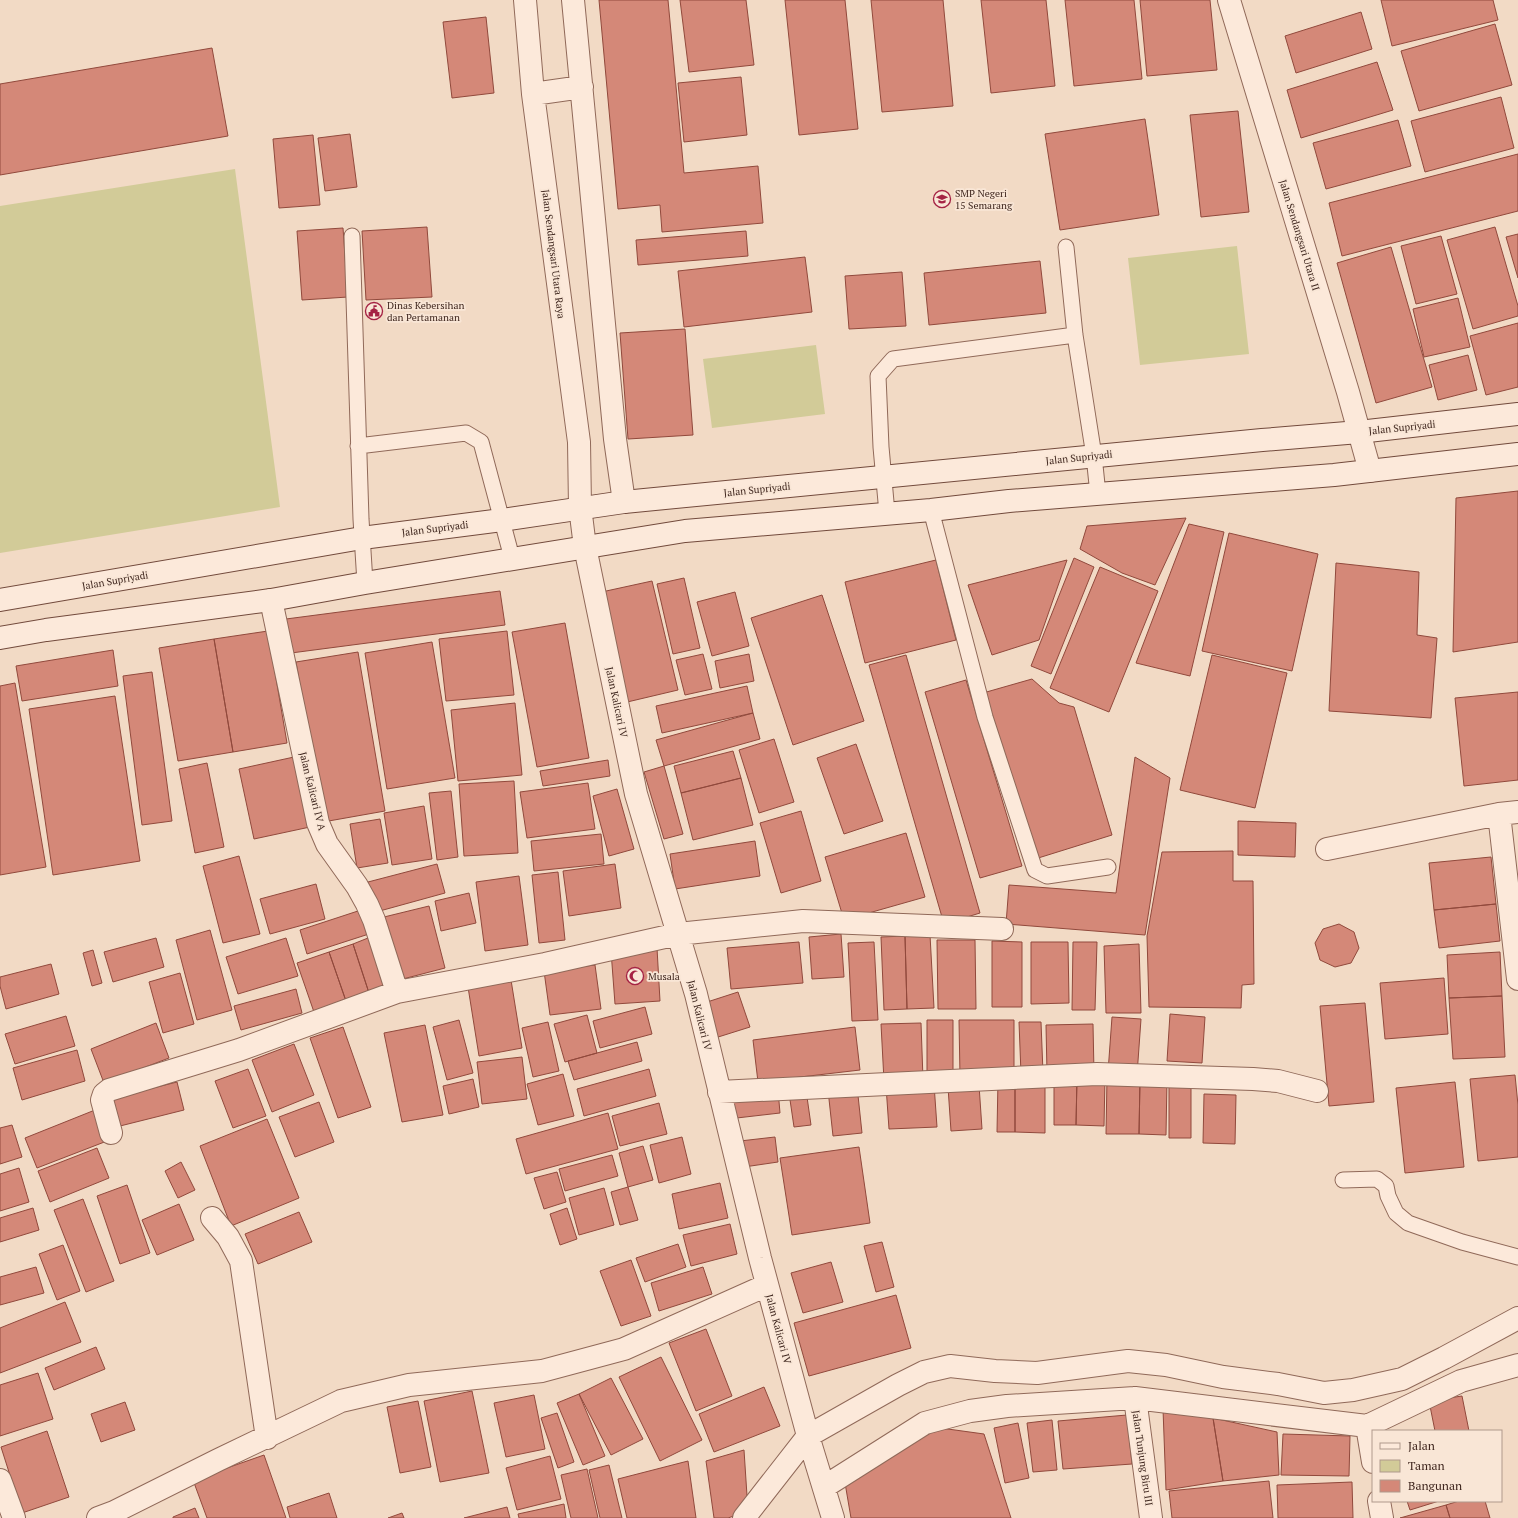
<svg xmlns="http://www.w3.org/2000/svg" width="1518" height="1518" viewBox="0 0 1518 1518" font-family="'PT Serif',serif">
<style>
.green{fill:#d2cb98}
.building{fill:#d48878;stroke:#91493c}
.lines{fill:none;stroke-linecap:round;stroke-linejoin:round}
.lane-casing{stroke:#906959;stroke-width:17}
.street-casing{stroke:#906959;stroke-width:24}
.secondary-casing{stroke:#724a3c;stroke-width:24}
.lane{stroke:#fce9da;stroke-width:15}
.street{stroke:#fce9da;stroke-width:22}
.secondary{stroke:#fce9da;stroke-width:22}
.labels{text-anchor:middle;stroke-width:3.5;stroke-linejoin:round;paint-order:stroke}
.poi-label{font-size:10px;fill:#3f261e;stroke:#f9e6d6;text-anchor:start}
.street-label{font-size:10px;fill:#3f261e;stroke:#f9e6d6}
</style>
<rect width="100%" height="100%" fill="#f2dac5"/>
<path class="green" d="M235 169 280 507 0 553V206Z
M1237 246 1249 354 1140 365 1128 258Z
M816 345 825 414 712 428 703 359Z"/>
<path class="building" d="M599 0H668L684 173 758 166 763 223 662 232 660 205 618 209Z
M680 0H746L754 65 689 72Z
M785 0H845L858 129 799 135Z
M871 0H943L953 106 882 112Z
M981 0H1046L1055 86 991 93Z
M1065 0H1134L1142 79 1074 86Z
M1140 0H1210L1217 70 1147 76Z
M1381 0H1493L1498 20 1392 46Z
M1361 12 1372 49 1296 73 1285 36Z
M486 17 494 93 452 98 443 22Z
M1495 24 1512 85 1419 111 1401 51Z
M212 48 228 136 0 175V84Z
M1377 62 1393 110 1301 138 1287 90Z
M741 77 747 135 684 142 678 83Z
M1501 97 1514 148 1425 172 1411 121Z
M1238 111 1249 212 1201 217 1190 115Z
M1145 119 1159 215 1060 230 1045 134Z
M1398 120 1411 166 1326 189 1313 143Z
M350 134 357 187 325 191 318 138Z
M313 135 320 205 279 208 273 139Z
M1518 154V211L1342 256 1329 203Z
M427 227 432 297 366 300 362 231Z
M1495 227 1518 306V316L1473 329 1447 240Z
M343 228 348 297 302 300 297 231Z
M746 231 748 256 638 265 636 240Z
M1518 234V278L1506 237Z
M1441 236 1457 294 1416 304 1401 246Z
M1391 247 1432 387 1376 403 1337 263Z
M805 257 812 312 684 327 678 271Z
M1040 261 1046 313 929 325 924 273Z
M902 272 906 326 849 329 845 276Z
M1458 298 1470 347 1424 357 1413 309Z
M1518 323V387L1486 395 1470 336Z
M685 329 693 435 628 439 620 333Z
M1468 355 1477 390 1438 400 1429 365Z
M1518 491V642L1453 652 1456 498Z
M1186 518 1155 585 1122 573 1080 549 1087 526Z
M1189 524 1224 532 1190 676 1136 663Z
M1229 533 1318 554 1292 671 1202 651Z
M1074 558 1094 567 1051 674 1031 666Z
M936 560 956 640 865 663 845 582Z
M1067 560 1039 640 992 655 968 585Z
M1336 563 1419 572 1417 635 1437 638 1431 718 1329 711Z
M1100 567 1158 591 1109 712 1050 688Z
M684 578 700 648 673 654 657 584Z
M652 581 678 690 623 703 597 593Z
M500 591 505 625 291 653 286 619Z
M735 592 749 646 712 656 697 602Z
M822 595 864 721 793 745 751 618Z
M565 623 589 758 537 767 512 632Z
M268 631 287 743 233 752 214 639Z
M507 631 514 695 446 701 439 639Z
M214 639 233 752 178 761 159 648Z
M432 642 455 778 387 789 365 653Z
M113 650 118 686 22 701 16 666Z
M358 652 385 811 323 822 296 662Z
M703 654 712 689 685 695 676 660Z
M749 654 754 681 720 688 715 661Z
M906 655 980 913 944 924 869 665Z
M1212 655 1287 673 1255 808 1180 790Z
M152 672 172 821 142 825 123 676Z
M1032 679 1059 703 1074 707 1112 835 1035 859 983 693Z
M966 680 1022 866 980 878 925 692Z
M15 683 46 867 0 875V686Z
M747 686 753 713 662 733 656 706Z
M1518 692V780L1464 786 1455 698Z
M115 696 140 861 53 875 29 709Z
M515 703 522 775 458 781 451 710Z
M753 713 760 739 664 766 656 740Z
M774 739 794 802 759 813 739 750Z
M856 744 883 821 844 834 817 758Z
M733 751 741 778 681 793 674 766Z
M294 757 310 827 254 839 239 769Z
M1135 757 1170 778 1145 935 1006 924 1009 885 1116 893Z
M608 760 610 776 543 786 540 771Z
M207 763 224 847 195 853 179 769Z
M664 766 683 834 664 839 644 772Z
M741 778 753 825 693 840 681 793Z
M514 781 518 853 464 856 459 784Z
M588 783 595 829 527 838 520 792Z
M617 789 634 849 609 856 593 796Z
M451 791 458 857 437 860 429 793Z
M424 806 432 859 392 865 384 813Z
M801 811 821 881 781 893 760 823Z
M380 819 388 863 357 868 350 824Z
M1238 821 1296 823 1295 857 1238 855Z
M906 833 925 897 844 920 825 857Z
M601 834 604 864 534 871 531 841Z
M755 841 760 876 675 889 670 854Z
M1233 851V881H1253L1254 984 1242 985 1241 1008 1149 1007 1147 936 1162 852Z
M239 856 260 934 223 943 203 866Z
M1491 857 1496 904 1434 910 1429 863Z
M437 864 445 893 376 912 368 882Z
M615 864 621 908 569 916 563 871Z
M558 872 565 940 539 943 532 875Z
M519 876 528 945 485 951 476 882Z
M316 884 325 919 270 934 260 899Z
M469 893 476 923 441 931 435 901Z
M1496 904 1500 941 1439 948 1434 910Z
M429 906 445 968 399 980 384 917Z
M364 909 372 933 307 954 300 930Z
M1339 924 1354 932 1359 948 1351 963 1335 967 1320 960 1315 943 1323 929Z
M210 930 232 1010 197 1020 176 940Z
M841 934 844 977 812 979 809 937Z
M930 935 934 1008 907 1009 905 936Z
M373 936 391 989 370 996 353 944Z
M905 936 907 1009 884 1010 881 937Z
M156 938 164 967 113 982 104 952Z
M286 938 298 976 238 994 226 957Z
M937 940H975L976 1009H938Z
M992 941 1022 942V1007H992Z
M799 942 803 983 731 989 727 948Z
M874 942 878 1020 852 1021 848 943Z
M1031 942H1068L1069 1003 1031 1004Z
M1073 942H1097L1095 1010H1072Z
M353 944 370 996 347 1004 329 952Z
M1139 944 1141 1013H1106L1104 946Z
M657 948 660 1001 615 1004 611 951Z
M93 950 102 983 92 986 83 953Z
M329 952 347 1004 315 1015 297 963Z
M1500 952 1502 996 1449 998 1447 955Z
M51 964 59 994 6 1009 0 986V977Z
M595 965 601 1009 550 1015 544 971Z
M180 973 194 1024 163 1033 149 982Z
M1444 978 1448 1034 1385 1039 1380 983Z
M511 980 522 1048 479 1056 468 987Z
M296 989 302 1013 241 1030 234 1006Z
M738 992 750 1027 715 1038 704 1003Z
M1502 996 1505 1057 1453 1059 1449 998Z
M1365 1003 1374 1102 1329 1106 1320 1006Z
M645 1007 652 1034 600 1048 593 1021Z
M1170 1014 1205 1017 1202 1063 1167 1061Z
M587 1015 597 1053 565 1062 554 1024Z
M66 1016 75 1046 15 1064 5 1034Z
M1112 1017 1141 1019 1137 1075 1108 1072Z
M459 1020 473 1073 447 1080 433 1027Z
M927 1020H953V1074L927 1073Z
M959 1020H1014V1076H960Z
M548 1022 559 1071 533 1077 522 1028Z
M1019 1022H1041L1043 1073 1021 1074Z
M156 1023 169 1058 104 1083 91 1049Z
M921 1023 923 1079 884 1081 881 1024Z
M1093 1024 1094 1073H1047L1046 1025Z
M425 1025 443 1115 402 1122 384 1033Z
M343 1027 371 1107 338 1118 310 1038Z
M855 1027 860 1070 758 1082 753 1040Z
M637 1042 642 1061 574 1080 568 1061Z
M294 1044 314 1095 272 1112 252 1060Z
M77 1050 85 1081 22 1100 13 1068Z
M522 1057 527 1099 482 1104 477 1062Z
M248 1069 266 1116 233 1128 215 1081Z
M649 1069 656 1096 584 1116 577 1089Z
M563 1074 574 1116 538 1125 527 1084Z
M1515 1075 1518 1105V1157L1478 1161 1470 1079Z
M1054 1077H1077L1076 1125H1054Z
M1077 1077 1105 1078 1104 1126 1076 1125Z
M1107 1078 1140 1079 1139 1134H1106Z
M473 1079 479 1107 449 1114 443 1086Z
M1140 1079H1167L1166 1135 1139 1134Z
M998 1080H1015V1132H997Z
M1015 1080H1045V1133L1015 1132Z
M1169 1080H1191V1138H1169Z
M177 1082 184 1110 120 1126 113 1098Z
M1455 1082 1464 1167 1405 1173 1396 1088Z
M934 1084 937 1127 889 1129 886 1086Z
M979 1085 982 1129 951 1131 948 1087Z
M857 1086 862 1133 833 1136 828 1090Z
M778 1090 780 1113 728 1119 725 1095Z
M806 1090 811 1125 794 1127 789 1093Z
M1204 1094 1236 1095 1235 1144 1203 1143Z
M319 1102 334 1142 295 1157 279 1117Z
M659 1103 667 1134 620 1146 612 1116Z
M95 1110 107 1141 37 1168 25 1138Z
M608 1113 618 1149 526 1174 516 1139Z
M267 1119 299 1198 231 1226 200 1146Z
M12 1125 22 1157 0 1164V1128Z
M682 1137 691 1174 659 1183 650 1145Z
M775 1137 778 1162 744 1167 740 1141Z
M643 1146 653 1180 628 1187 619 1153Z
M859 1147 870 1223 792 1235 780 1158Z
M97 1148 109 1178 50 1202 38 1171Z
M612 1155 618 1176 565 1191 559 1169Z
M181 1162 195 1190 178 1198 165 1171Z
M19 1168 29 1202 0 1211V1174Z
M557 1172 566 1202 544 1209 534 1178Z
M720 1183 728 1218 679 1229 672 1194Z
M127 1185 150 1253 120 1264 97 1196Z
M628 1187 638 1220 620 1225 611 1192Z
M604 1188 614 1225 579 1235 569 1198Z
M83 1199 114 1281 86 1292 54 1210Z
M179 1204 194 1240 157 1255 142 1220Z
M33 1208 39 1230 0 1242V1218Z
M567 1208 577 1239 560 1245 550 1214Z
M299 1212 312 1242 258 1264 245 1234Z
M730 1224 737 1254 691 1266 683 1235Z
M882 1242 894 1287 876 1292 864 1246Z
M678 1244 686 1267 645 1282 636 1258Z
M63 1245 80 1291 57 1300 39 1254Z
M631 1260 651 1316 621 1326 600 1271Z
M831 1262 843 1302 803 1313 791 1273Z
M36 1267 44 1293 0 1305V1277Z
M703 1267 712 1294 659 1311 651 1283Z
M896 1295 911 1348 809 1376 794 1323Z
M65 1302 81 1342 0 1373V1328Z
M706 1329 732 1396 696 1411 669 1343Z
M96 1347 105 1369 54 1390 45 1368Z
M661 1357 702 1440 660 1461 619 1377Z
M38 1373 53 1419 0 1436V1385Z
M611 1378 643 1439 611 1455 579 1394Z
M764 1387 780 1426 714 1452 699 1414Z
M472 1391 489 1473 440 1482 424 1401Z
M579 1394 605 1456 583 1465 557 1403Z
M534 1395 545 1449 506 1457 494 1403Z
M1462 1396 1469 1431H1435L1429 1401Z
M418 1401 431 1467 400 1473 387 1407Z
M125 1402 135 1430 101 1442 91 1414Z
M1163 1409 1213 1418 1223 1481 1166 1490Z
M557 1413 574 1462 558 1468 541 1418Z
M1127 1415 1132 1464 1063 1469 1058 1421Z
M1213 1418 1277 1432 1279 1475 1223 1481Z
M1052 1420 1057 1470 1033 1472 1027 1423Z
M1018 1423 1029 1478 1005 1483 994 1428Z
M926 1426 984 1434 1011 1518H851L844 1477Z
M47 1431 69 1497 22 1513 1 1447Z
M1283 1434 1350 1436 1349 1476 1281 1475Z
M744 1450 748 1511 728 1518H714L706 1461Z
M264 1455 286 1518H207L193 1480Z
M550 1456 561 1499 517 1510 506 1468Z
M688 1461 696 1518H627L618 1479Z
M609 1465 622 1518H600L589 1470Z
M587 1469 598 1518H571L561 1475Z
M1269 1481 1273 1518H1172L1169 1491Z
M1352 1482 1353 1518H1278L1277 1485Z
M329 1493 337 1518H290L287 1507Z
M1407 1501H1439L1410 1510Z
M1459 1501H1485L1490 1518H1450L1446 1505Z
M564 1504 566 1518H519L518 1514Z
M1446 1505 1450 1518H1400Z
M507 1507 510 1518H464Z
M195 1508 199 1518H173V1517Z
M402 1513 404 1518H388Z"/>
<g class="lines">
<g class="lane-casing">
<path id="lane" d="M352 236 361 519 365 583
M1066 247 1075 335 1094 456 1098 494
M358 446 466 433 481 442 512 558
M931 510 985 717 1035 870 1047 876 1108 867
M887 513 881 447 878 376 893 359 1075 335
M1343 1180 1377 1179 1386 1186 1388 1196 1396 1213 1408 1223 1462 1242 1518 1257"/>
</g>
<g class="street-casing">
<path id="street" d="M525 0 533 94 579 442 580 507 585 547 636 794 696 994 760 1258 808 1436 833 1518
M573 0 615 439 624 502
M1229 0 1348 392 1370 471
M533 94 582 87
M271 600 318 823 327 844 357 886 367 904 374 920 397 992
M1499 814 1518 979
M1327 849 1499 814 1518 812
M719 1092 1097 1074 1253 1079 1278 1081 1317 1091
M111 1133 102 1100 104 1094 109 1090 239 1050 397 992 545 964 678 934 803 921 1002 929
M212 1218 228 1237 241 1261 267 1438
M1135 1398 1151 1518
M1367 1426 1373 1462
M0 1480 14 1518
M824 1487 925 1423 970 1411 1007 1406 1135 1398 1367 1426 1461 1381 1518 1365
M1379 1501 1382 1518
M98 1518 114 1512 218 1460 341 1401 409 1385 542 1371 624 1349 767 1285
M744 1518 808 1436 898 1385 924 1372 950 1366 995 1371 1037 1373 1128 1361 1166 1365 1223 1377 1278 1384 1324 1393 1353 1390 1402 1379 1444 1358 1518 1318"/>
</g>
<g class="secondary-casing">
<path id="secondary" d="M0 600 362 538 502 520 624 502 1262 440 1359 432 1518 414
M0 638 46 630 271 600 365 583 685 531 931 510 1009 501 1334 475 1518 454"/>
</g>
<use href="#lane" class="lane"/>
<use href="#street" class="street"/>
<use href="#secondary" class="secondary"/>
</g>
<defs>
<g id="school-ring" transform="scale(0.9)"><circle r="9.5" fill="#f9e6d6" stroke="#a52344" stroke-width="1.5"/><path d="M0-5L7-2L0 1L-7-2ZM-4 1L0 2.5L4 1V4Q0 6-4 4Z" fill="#a52344"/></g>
<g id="civic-ring" transform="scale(0.9)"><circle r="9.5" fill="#f9e6d6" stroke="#a52344" stroke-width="1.5"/><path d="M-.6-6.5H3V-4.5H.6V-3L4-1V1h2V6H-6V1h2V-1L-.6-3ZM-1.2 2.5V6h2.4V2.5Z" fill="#a52344"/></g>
<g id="mosque-ring" transform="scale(0.9)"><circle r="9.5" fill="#f9e6d6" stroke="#a52344" stroke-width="1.5"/><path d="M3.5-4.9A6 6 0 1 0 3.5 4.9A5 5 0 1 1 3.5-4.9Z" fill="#a52344"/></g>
</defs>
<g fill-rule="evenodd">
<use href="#school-ring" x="942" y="199"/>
<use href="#civic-ring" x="374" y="311"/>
<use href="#mosque-ring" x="635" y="976"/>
</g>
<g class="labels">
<g class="poi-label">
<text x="955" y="197">SMP Negeri<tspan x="955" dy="12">15 Semarang</tspan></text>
<text x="387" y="309">Dinas Kebersihan<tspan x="387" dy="12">dan Pertamanan</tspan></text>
<text x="648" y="980">Musala</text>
</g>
<g class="street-label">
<text transform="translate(1300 235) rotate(73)" y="4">Jalan Sendangsari Utara II</text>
<text transform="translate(554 254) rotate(83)" y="4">Jalan Sendangsari Utara Raya</text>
<text transform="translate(1402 427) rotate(-6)" y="4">Jalan Supriyadi</text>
<text transform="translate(1079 457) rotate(-6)" y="4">Jalan Supriyadi</text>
<text transform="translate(757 489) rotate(-6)" y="4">Jalan Supriyadi</text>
<text transform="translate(435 528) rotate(-7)" y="4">Jalan Supriyadi</text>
<text transform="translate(115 580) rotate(-10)" y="4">Jalan Supriyadi</text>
<text transform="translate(617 702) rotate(78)" y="4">Jalan Kalicari IV</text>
<text transform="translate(313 791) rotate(76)" y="4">Jalan Kalicari IV A</text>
<text transform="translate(700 1015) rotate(76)" y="4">Jalan Kalicari IV</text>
<text transform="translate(779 1329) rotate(75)" y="4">Jalan Kalicari IV</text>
<text transform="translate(1143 1458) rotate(82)" y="4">Jalan Tunjung Biru III</text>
</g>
</g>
<rect x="1372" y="1430" width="130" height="72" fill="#f9e6d6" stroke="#af998c"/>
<rect x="1380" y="1443" width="20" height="6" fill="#fce9da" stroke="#af998c"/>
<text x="1408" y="1450" font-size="12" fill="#3f261e">Jalan</text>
<rect x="1380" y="1460" width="20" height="12" fill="#d2cb98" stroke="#af998c"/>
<text x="1408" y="1470" font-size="12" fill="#3f261e">Taman</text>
<rect x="1380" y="1480" width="20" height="12" fill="#d48878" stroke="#af998c"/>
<text x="1408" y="1490" font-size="12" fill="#3f261e">Bangunan</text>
</svg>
